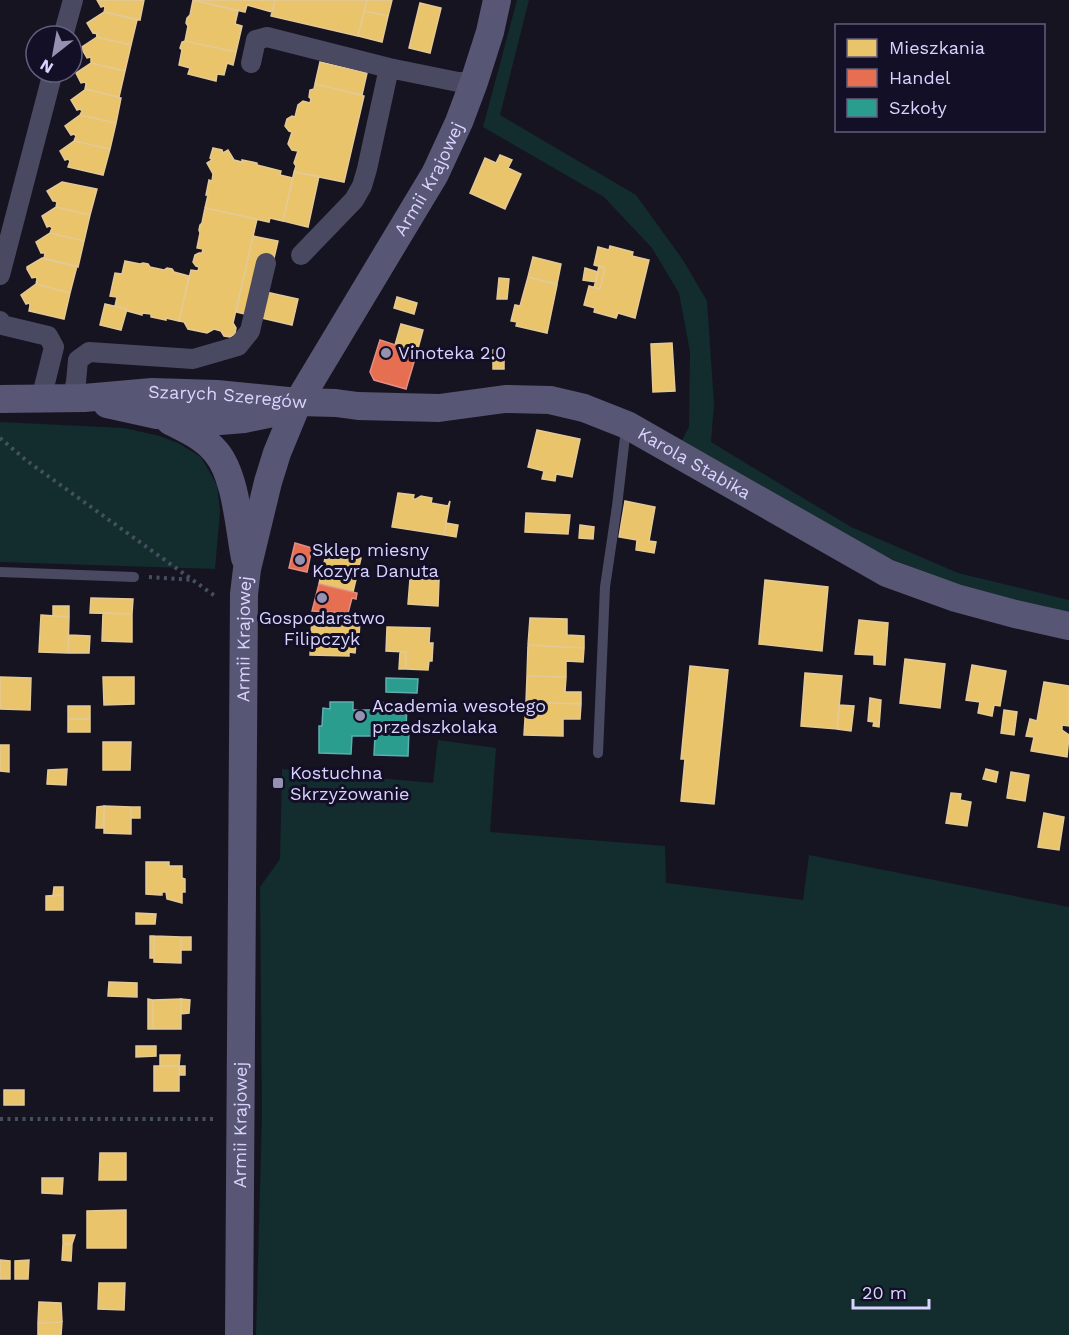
<svg xmlns="http://www.w3.org/2000/svg" width="1069" height="1335" viewBox="0 0 1069 1335" font-family="'Work Sans',sans-serif">
<style>
.green{fill:#132c2d}
.homes{fill:#e9c46a;stroke:#e4c997;stroke-width:1.5}
.shops{fill:#e76f51;stroke:#e38d85;stroke-width:1.5}
.schools{fill:#2a9d8f;stroke:#5eaeb1;stroke-width:1.5}
.lines{fill:none;stroke-linecap:round;stroke-linejoin:round}
.path{stroke:#44505f;stroke-width:4;stroke-dasharray:3 4.5;stroke-linecap:butt}
.lane{stroke:#4a4962;stroke-width:10}
.street{stroke:#4a4962;stroke-width:20}
.secondary{stroke:#575674;stroke-width:28}
.poi-dot{fill:#9591b1;stroke:#130f26;stroke-width:2}
.labels{text-anchor:middle;stroke-width:6;stroke-linejoin:round;paint-order:stroke}
.street-label{font-size:18px;fill:#d9d4ff;stroke:#130f26}
.poi-label{font-size:18px;fill:#d9d4ff;stroke:#130f26;text-anchor:start}
</style>
<rect width="100%" height="100%" fill="#161421"/>
<path class="green" d="M517 0H529L500 115 636 195 683 260 707 301 714 404 711 442 851 527 958 573 1069 600V614L985 596 876 553 681 442 689 427 690 352 679 293 652 248 604 197 483 127Z
M0 422 124 428 160 436 180 444 201 457 217 485 220 511 215 569 0 562Z
M438 740 496 748 490 832 665 846 666 883 803 900 809 855 1069 907V1335H256L262 1116 260 887 280 859 282 769 433 783Z"/>
<path class="homes" d="M97 0H144L140 20 104 12 105 8 104 6 101 7Z
M193 0H275L272 12 247 5 245 12Z
M193 0 238 11 235 24 242 26 236 52 185 41 188 26 186 23 187 18 190 15Z
M275 0H367L358 36 271 16Z
M367 0H392L388 16 364 11Z
M420 3 441 8 430 53 409 48Z
M364 11 388 16 382 42 358 36Z
M104 12 137 20 131 45 97 37 96 32 93 33 87 23Z
M97 37 131 45 125 71 91 63V57L87 58 82 49V47Z
M185 41 236 52 233 65 227 63 224 75 217 74 216 81 188 74 190 68 179 65 182 50 180 48 182 42Z
M320 62 367 73 362 95 315 84Z
M91 63 125 71 119 97 85 89 86 84 85 82 81 83 76 73Z
M315 84 364 96 344 182 294 172 296 166 294 163 298 151 292 150 288 144 292 132 289 131 285 126 287 119 292 116 295 117 298 105 303 101 310 103 311 99 309 97 310 90 314 89Z
M86 89 121 98 116 123 80 115 82 111 80 109 77 110 71 100Z
M80 115 116 123 110 149 74 141 76 136 74 134 71 135 65 126Z
M74 141 110 149 103 175 68 167 70 161 68 159 65 160 60 151Z
M213 148 222 150 223 153 228 150 234 160 242 162V160L257 163V165L281 171 280 175 293 178 283 221 270 218 269 222 205 208 208 195H206L209 180 212 181 213 174 207 163 212 160 210 158Z
M500 155 512 160 508 168 521 174 505 209 470 193 485 158 496 163Z
M294 172 319 176 308 227 283 221Z
M62 182 97 189 90 215 56 207 57 202 55 201H53L47 191Z
M56 207 90 215 84 241 50 233 52 228 50 226 47 227 42 216Z
M205 208 257 219 233 323 236 328 235 334 230 337 224 336 221 331 214 329 207 333 188 329 184 322 179 321 191 270 198 271 199 267 196 266 193 262 195 255 199 253H202L203 249 197 248 200 233 199 230 200 225 202 223Z
M50 233 84 241 78 267 44 259 45 253H41L36 242Z
M253 236 278 241 266 292 298 299 292 325 236 312Z
M610 246 633 252 632 256 649 260 635 318 618 313 616 318 594 312 595 308 584 305 589 286 600 289 605 268 594 265 598 247 609 250Z
M533 257 561 264 557 284 528 277Z
M42 258 77 266 70 293 36 284 37 279 36 277 32 278 27 269V267Z
M125 261 140 264 143 263 148 264 150 267 164 270 167 268 172 269 174 272 189 276 179 321 166 318V320L151 317V314L142 313V315L127 311V309L115 306 117 297 110 296 115 273 122 274Z
M599 266 605 268 600 289 594 288Z
M585 268 598 272 596 282 583 280Z
M528 277 557 285 547 333 516 326 517 322 511 321 515 305 520 306Z
M499 278 509 279 507 299H497Z
M36 284 70 293 64 319 29 311 30 305 29 303 26 304 21 295Z
M397 297 417 303 414 314 394 308Z
M105 304 127 309 121 330 100 325Z
M401 324 423 330 417 352 395 345Z
M672 343 675 391 653 392 651 344Z
M493 350H504V369H493Z
M537 430 580 439 572 477 556 474 555 481 542 479 544 471 528 467Z
M398 493 414 495 413 499H416L421 496 432 498 431 503 448 506 450 501 444 535 392 527Z
M625 501 655 507 649 541 656 542 654 553 636 550 637 540 619 537Z
M526 513 570 515 568 534 525 532Z
M446 523 458 525 456 537 444 535Z
M580 525 594 527 593 539 579 538Z
M344 547 358 550 356 557 361 558 353 592 319 584 327 550 342 554Z
M410 579 439 580 438 606 408 604Z
M765 580 828 587 822 651 759 644Z
M91 598 133 599 132 614 90 613Z
M53 606H69V617L53 616Z
M103 613 132 614V642L102 641Z
M41 615 69 617 68 653 39 652Z
M312 616 350 617V619H360L359 638 349 637V644H356L355 653 349 652V656L310 655Z
M530 618 567 619V635L584 636V648L528 645Z
M859 620 888 623 885 665 874 664V655L855 654Z
M387 627 430 628 429 643H433L432 661H429L428 670 406 669V652L386 651Z
M69 635 90 636 89 653H68Z
M528 645 584 648 583 662 566 661V677L527 676Z
M400 652H406V669H399Z
M905 659 945 664 940 708 900 703Z
M972 665 1006 671 1000 706 994 705 992 716 978 713 980 702 966 700Z
M690 666 728 670 714 804 681 801 685 759H681Z
M805 673 842 676 837 729 801 726Z
M527 676 566 677 565 692H581V704L526 702Z
M0 677 31 678 30 710 0 709Z
M103 677H134V704L104 705Z
M1044 682 1069 686V726L1062 725V730L1069 735 1067 757 1031 751 1034 737 1026 736 1030 719 1037 721Z
M870 698 881 700 879 727 873 726 874 722 868 721Z
M526 702 581 704 580 719H563V736L524 735Z
M839 705 854 706 851 731 837 729Z
M68 706H90V719H68Z
M1004 710 1017 712 1014 735 1001 733Z
M68 719H90V732H68Z
M103 742H131L130 770H103Z
M0 745H9V772L0 771Z
M67 769 66 785 47 784 48 770Z
M986 769 998 772 996 782 983 779Z
M1011 772 1029 775 1025 801 1007 798Z
M951 793 961 794 960 800 971 802 967 826 946 823Z
M104 806 131 807V834L104 833Z
M104 806 103 828H96L97 807Z
M131 807H140V818H131Z
M1044 813 1064 817 1059 850 1038 847Z
M146 862H169V866H182V878L185 879V892H182V903L167 899 166 892H162V895H160L146 894Z
M54 887H63V895L53 896Z
M63 895V910H46V896Z
M136 913 156 914 155 924H136Z
M150 936H154V958H150Z
M154 936 181 937V963L154 962Z
M181 937H191V950H181Z
M109 982 137 983V997L108 996Z
M148 999 153 1000V1029H148Z
M181 999V1029H153V1000Z
M181 999 190 1000 189 1013 181 1014Z
M136 1046H156V1056L136 1057Z
M160 1055H180L179 1066H160Z
M154 1066H179V1091H154Z
M179 1066H185V1075H180Z
M4 1090H24V1105H4Z
M100 1153H126V1180H99Z
M42 1178H63L62 1194 42 1193Z
M126 1210V1248H87V1211Z
M63 1235H75L72 1244H63Z
M63 1244H72L71 1261 62 1260Z
M0 1260 10 1261V1279H0Z
M29 1260 28 1279H15V1261Z
M99 1283H125L124 1310 98 1309Z
M39 1302 61 1303 62 1322 38 1323Z
M62 1322 61 1335H38V1323Z"/>
<path class="shops" d="M380 340 417 352 406 389 374 380 370 372Z
M295 543 312 548 307 572 289 568Z
M319 584 357 593 356 599 352 598 348 613 312 611Z"/>
<path class="schools" d="M386 678 418 679 417 693 386 692Z
M330 702H353V710H375V703L407 704 406 728 409 729 408 756 374 755 375 736H352L351 754 319 753V726H322L323 708 330 709Z"/>
<g class="lines">
<path class="path" d="M0 438 27 461 215 596
M149 577 192 580
M0 1119H215"/>
<path class="lane" d="M0 572 134 577
M598 753 605 587 617 506 626 428"/>
<path class="street" d="M63 36 73 0
M251 63 256 40 267 37 389 68 458 82H474
M301 255 354 200 362 186 367 169 389 68
M0 275 53 72
M0 321 2 325 48 336 54 347 41 399
M72 398 76 382 78 360 89 352 193 359 238 346 250 331 266 263"/>
<g class="secondary">
<path id="s1" d="M0 399 84 398 152 392 217 394 298 402 336 403 358 406 439 408 505 399 550 400 584 408 627 425 887 573 956 598 1015 614 1069 626"/>
<path d="M107 404 157 415 173 416 220 421 244 419 268 414 288 406"/>
<path d="M170 421C186 429 204 437 216 452 236 475 239 528 245 558"/>
<path id="s2" d="M239 1335 244 594 247 569 268 482 277 453 298 402 435 174 459 122 474 82 490 32 497 0"/>
</g>
</g>
<g class="poi-dot">
<circle cx="386" cy="353" r="6"/>
<circle cx="300" cy="560" r="6"/>
<circle cx="322" cy="598" r="6"/>
<circle cx="360" cy="716" r="6"/>
<rect x="272" y="777" width="12" height="12" rx="3"/>
</g>
<g class="labels">
<g class="street-label">
<text dy="6" stroke="none"><textPath href="#s2" startOffset="1200">Armii Krajowej</textPath></text>
<text dy="6" stroke="none"><textPath href="#s1" startOffset="228">Szarych Szeregów</textPath></text>
<text dy="6" stroke="none"><textPath href="#s1" startOffset="710">Karola Stabika</textPath></text>
<text dy="6" stroke="none"><textPath href="#s2" startOffset="696">Armii Krajowej</textPath></text>
<text dy="6" stroke="none"><textPath href="#s2" startOffset="210">Armii Krajowej</textPath></text>
</g>
<g class="poi-label">
<text x="398" y="359">Vinoteka 2.0</text>
<text x="312" y="556">Sklep miesny<tspan x="312" dy="21">Kozyra Danuta</tspan></text>
<text x="322" y="624" text-anchor="middle">Gospodarstwo<tspan x="322" dy="21">Filipczyk</tspan></text>
<text x="372" y="712">Academia wesołego<tspan x="372" dy="21">przedszkolaka</tspan></text>
<text x="290" y="779">Kostuchna<tspan x="290" dy="21">Skrzyżowanie</tspan></text>
</g>
</g>
<rect x="835" y="24" width="210" height="108" fill="#130f26" stroke="#625e7d" stroke-width="1.5"/>
<rect x="847" y="39" width="30" height="18" fill="#e9c46a" stroke="#625e7d" stroke-width="1.5"/>
<text x="889" y="54" font-size="18" fill="#d9d4ff">Mieszkania</text>
<rect x="847" y="69" width="30" height="18" fill="#e76f51" stroke="#625e7d" stroke-width="1.5"/>
<text x="889" y="84" font-size="18" fill="#d9d4ff">Handel</text>
<rect x="847" y="99" width="30" height="18" fill="#2a9d8f" stroke="#625e7d" stroke-width="1.5"/>
<text x="889" y="114" font-size="18" fill="#d9d4ff">Szkoły</text>
<g transform="translate(54 54) rotate(211)"><circle r="28" fill="#130f26" stroke="#625e7d" stroke-width="1.5"/>
<path d="M0-4.5L10 22L0 15L-10 22Z" fill="#9591b1"/>
<text y="-9" font-size="16" font-weight="bold" text-anchor="middle" fill="#d9d4ff">N</text>
</g>
<path d="M853 1299v9h76v-9" fill="none" stroke="#d9d4ff" stroke-width="3"/>
<text x="862" y="1299" font-size="18" fill="#d9d4ff" stroke="#130f26" stroke-width="4.5" paint-order="stroke">20 m</text>
</svg>
